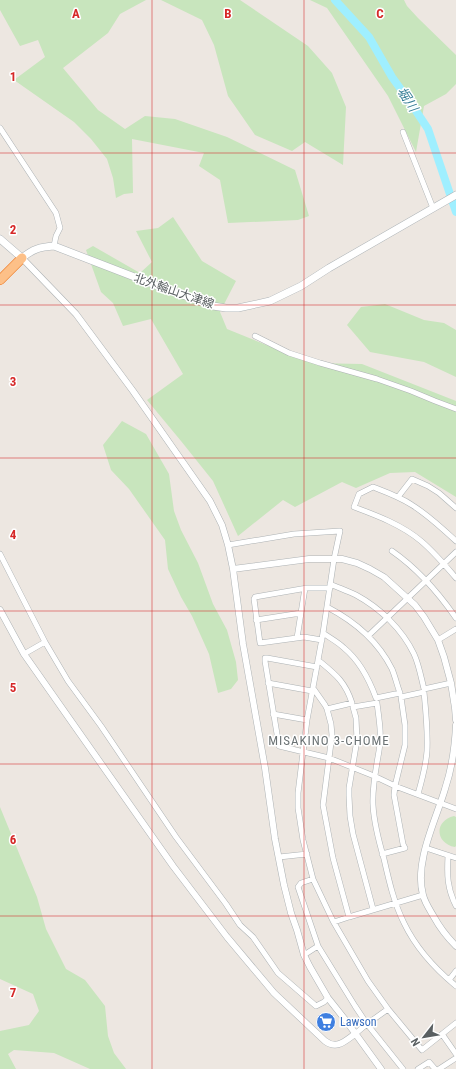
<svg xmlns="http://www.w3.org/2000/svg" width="456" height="1069" viewBox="0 0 456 1069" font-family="'Roboto Condensed','Noto Sans JP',sans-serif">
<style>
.green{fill:#c8e5bd}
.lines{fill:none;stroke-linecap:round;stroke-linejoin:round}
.river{stroke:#9fefff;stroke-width:8}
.minor-casing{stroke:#adb2b4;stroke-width:6}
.tertiary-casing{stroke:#adb2b4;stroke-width:7}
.secondary-casing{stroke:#aeb4b7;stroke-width:8}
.motorway-casing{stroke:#ee6400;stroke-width:10}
.minor{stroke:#fff;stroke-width:5}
.tertiary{stroke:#fff;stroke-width:6}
.secondary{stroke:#fff;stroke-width:7}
.motorway{stroke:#fdc088;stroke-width:9}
.grid{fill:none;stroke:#d62828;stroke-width:1;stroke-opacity:0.55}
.labels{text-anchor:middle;stroke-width:3;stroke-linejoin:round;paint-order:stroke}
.street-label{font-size:12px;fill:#5a6062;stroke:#fff}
.shop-label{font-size:12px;fill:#366cbe;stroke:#fff;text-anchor:start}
.water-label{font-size:13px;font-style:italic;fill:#367e96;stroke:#fff}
.neighbourhood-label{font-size:13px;letter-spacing:1px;fill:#6b7274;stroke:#fff}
.grid-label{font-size:13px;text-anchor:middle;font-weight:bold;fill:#d62828;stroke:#fff;stroke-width:3;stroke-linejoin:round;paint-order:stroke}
</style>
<rect width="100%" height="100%" fill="#ede7e1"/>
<path class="green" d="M0 0H146L120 14 108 33 63 68 98 110 125 129 145 116 175 119 227 137 295 170 309 216 298 220 228 223 220 180 199 166 204 153 132 139 133 193 124 194 116 198 113 178 107 159 91 139 74 122 14 80 45 57 38 40 20 46 0 10Z
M161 0H240L308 46 332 73 346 107 343 165 305 142 292 151 255 135 228 96 214 45 202 20Z
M310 0H404L407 6 418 18 456 55V84L446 94 424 106 416 152 388 96 327 8Z
M173 217 202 261 236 281 220 312 227 329 311 363 362 364 456 401V497L415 472 390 473 356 488 342 482 295 507 283 500 238 536 213 481 181 441 147 400 183 374 151 319 123 326 113 303 101 292 86 250 93 246 140 273 152 262 136 231 158 228Z
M385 304 424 320 444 323 456 330V377L424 362 370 352 347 325 361 307Z
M122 421 146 434 169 474 174 511 181 530 198 563 213 604 227 630 236 662 238 680 231 689 218 693 209 654 192 616 181 597 168 569 165 540 129 489 111 470 103 445Z
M0 807 37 897 46 929 66 969 85 980 105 1006 108 1036 114 1053 126 1069H90L54 1053 14 1050 8 1054 16 1069H0V1031L29 1025 39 1011 33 994 0 979Z
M454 816 456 817V846L455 847C435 843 434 821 454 816Z"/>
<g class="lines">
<path class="river" d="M335 0 369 37 392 77 410 102 428 129 456 212"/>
<g class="minor-casing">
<path id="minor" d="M0 128 56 213 60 228 56 236 54 246
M403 132 433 208
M255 336 289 353 320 363 377 379 411 391 435 401 456 409
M398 497 412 479 428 486 439 493 456 508
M456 541C442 528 428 515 412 505 400 497 386 492 373 487L359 494 354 507C378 516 402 525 421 541 434 552 445 565 456 578
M228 545 294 534 340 531 334 559 323 633 307 720 298 793V808L303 840 313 879 333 921 368 981 388 1009 422 1050 456 1023
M392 551C418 569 438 592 456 618
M0 554 45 642 68 681 101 726 176 837 226 904 240 925 253 937 278 973 316 1006 324 1002 328 998
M330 584C339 588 348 591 356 595 380 608 402 629 414 654 419 665 421 677 424 689L451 683
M256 620 301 613
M323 633C330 638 338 642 344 648 360 661 369 679 376 698L400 693C397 685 395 676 392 669 378 641 354 621 327 607
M368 636 456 552
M297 638 305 588
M322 640 304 637 260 643 254 599 255 597 307 588H330
M438 640 456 629
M24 654 45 642
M318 660C335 674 345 681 352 703L327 709
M317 667 267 658H265V661L279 746 329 758 374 776 395 786 456 809
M268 683 312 691
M313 688 325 705 327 709 331 724 332 735 323 805 333 858 349 917
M273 714 307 720
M426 848 456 858
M382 854 405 848 403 844 394 795 395 786 405 745V725L401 697 424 692C426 712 428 732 427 751 426 766 422 780 418 794
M448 856C447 875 447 888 456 906
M279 857 307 854
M313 879 301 883 298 887 318 946 355 1006 367 1024 403 1069
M373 909 353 834 350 816 349 796V788L357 740 356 718 353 707 377 703C379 719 382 735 379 751 376 769 372 787 373 805 374 824 379 842 384 859 389 881 394 903 404 923 416 948 434 968 456 986
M334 922 349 917 423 895
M304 955 318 946
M449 980 456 971
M355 1034 367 1024 388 1009
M442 1034 456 1054
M418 1069 429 1062 435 1069
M439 1069 456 1058"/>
</g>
<g class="tertiary-casing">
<path id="tertiary" d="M22 258 76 314 133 391 210 501 222 525 228 545 233 569 243 644 265 768 275 839 284 885 291 913 297 930 304 955 310 967 328 998 347 1022 381 1069
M233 569 309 559H342L357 563 370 569 384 577 415 605 424 617 438 640 444 657 451 683 455 708 456 720
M0 610 24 654 64 711 173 866 227 937 274 993 325 1041C337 1050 345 1041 355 1034
M456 725C455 747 452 768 445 789 436 820 414 862 423 895 425 903 430 910 434 917 440 928 447 937 456 946"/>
</g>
<g class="secondary-casing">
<path id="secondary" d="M0 239 22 258C33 249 40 247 54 246L163 288 213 306 226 308H238L270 301 301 286 329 268 456 195"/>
</g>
<g class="motorway-casing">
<path id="motorway" d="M0 280 22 258"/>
</g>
<use href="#minor" class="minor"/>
<use href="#tertiary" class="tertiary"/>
<use href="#secondary" class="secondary"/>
<use href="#motorway" class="motorway"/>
</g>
<path class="grid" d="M152 0V1069M304 0V1069M0 153H456M0 305H456M0 458H456M0 611H456M0 764H456M0 916H456"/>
<defs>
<g id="supermarket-disc" transform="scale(1)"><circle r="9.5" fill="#3f7fe0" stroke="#fff"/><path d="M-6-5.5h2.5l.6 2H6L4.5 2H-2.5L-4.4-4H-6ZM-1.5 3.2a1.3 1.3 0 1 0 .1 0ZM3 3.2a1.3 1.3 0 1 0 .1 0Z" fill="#fff"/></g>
</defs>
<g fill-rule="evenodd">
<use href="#supermarket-disc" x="326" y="1022"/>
</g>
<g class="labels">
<g class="street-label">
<text transform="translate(174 291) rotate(19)" y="4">北外輪山大津線</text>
</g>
<g class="shop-label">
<text x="340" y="1026">Lawson</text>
</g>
<g class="water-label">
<text transform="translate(408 99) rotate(57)" y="5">堀川</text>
</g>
<g class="neighbourhood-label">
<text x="329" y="745">MISAKINO 3-CHOME</text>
</g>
</g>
<g class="grid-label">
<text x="76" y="18">A</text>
<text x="228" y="18">B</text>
<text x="380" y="18">C</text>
<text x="13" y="81">1</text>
<text x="13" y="234">2</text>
<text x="13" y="386">3</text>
<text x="13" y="539">4</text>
<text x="13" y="692">5</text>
<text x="13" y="844">6</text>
<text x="13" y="997">7</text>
</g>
<g transform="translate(424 1037) rotate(239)" stroke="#ffffff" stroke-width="3" paint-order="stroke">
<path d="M0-3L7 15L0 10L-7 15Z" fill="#5a6062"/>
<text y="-6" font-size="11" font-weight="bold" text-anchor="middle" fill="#5a6062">N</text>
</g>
</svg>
